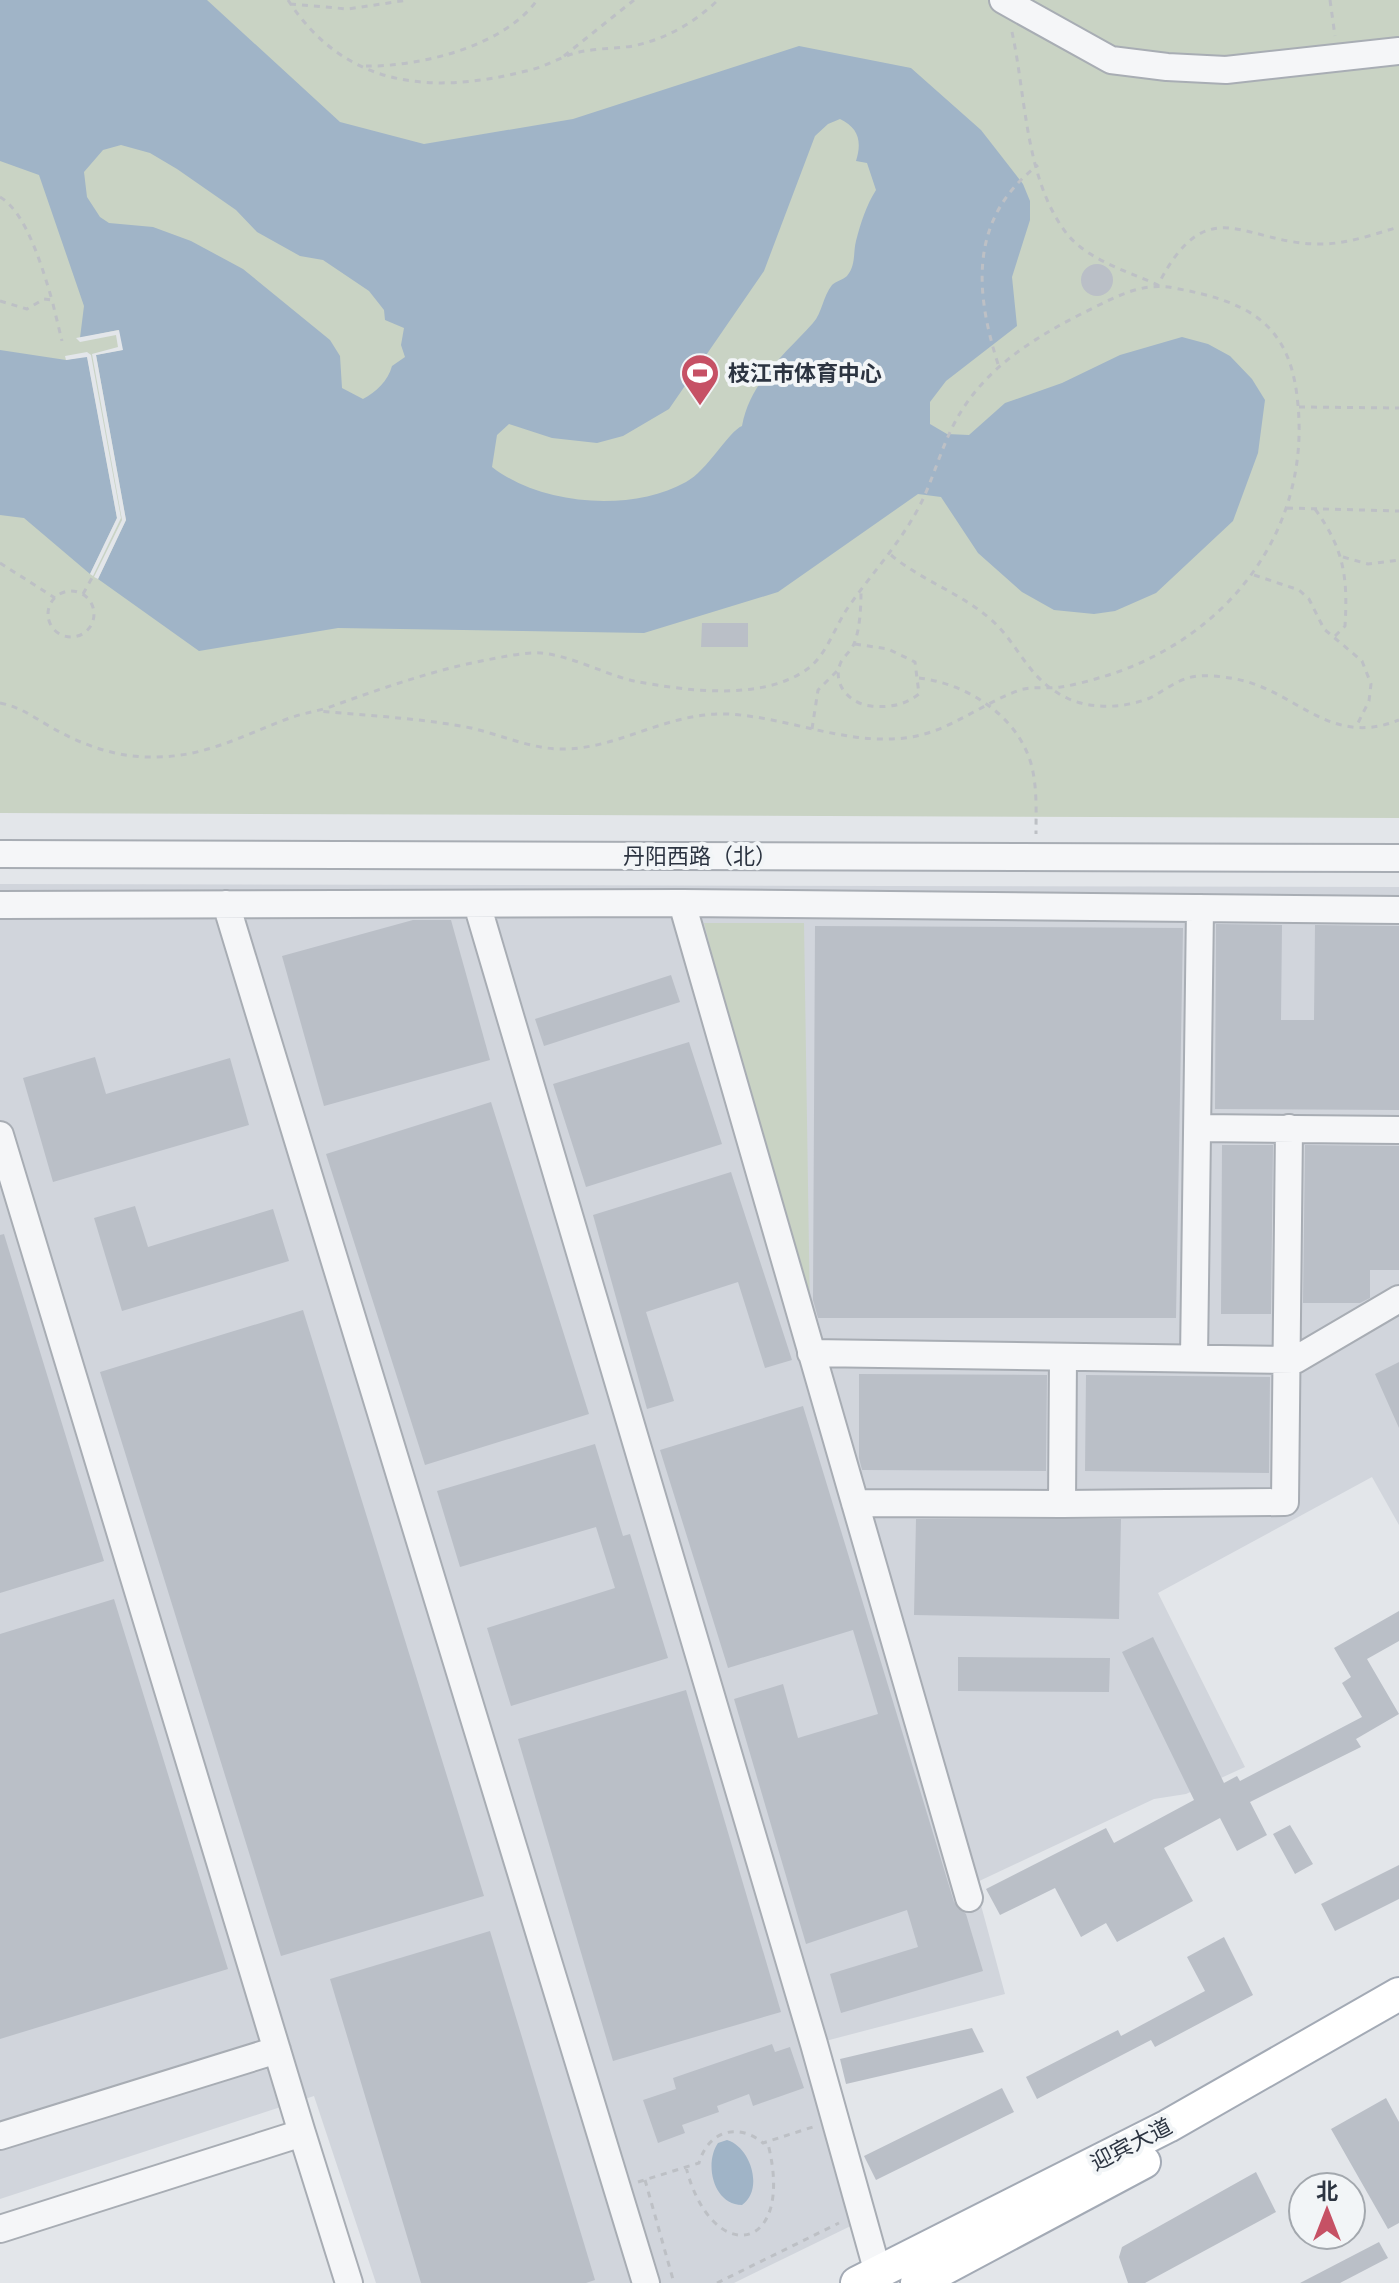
<svg xmlns="http://www.w3.org/2000/svg" width="1399" height="2283" viewBox="0 0 1399 2283" font-family="Mulish,'Noto Sans SC',sans-serif">
<style>
.built{fill:#d1d5dc}
.green{fill:#c9d3c4}
.water{fill:#a0b4c7;fill-rule:evenodd}
.pier{fill:#e3e6ea}
.building{fill:#babfc7}
.lines{fill:none;stroke-linecap:round;stroke-linejoin:round}
.minor-casing{stroke:#a8adb4;stroke-width:30}
.major-casing{stroke:#a3aab5;stroke-width:36}
.path{stroke:#bdc0c5;stroke-width:3;stroke-dasharray:6 6;stroke-linecap:butt}
.minor{stroke:#f5f6f8;stroke-width:26}
.major{stroke:#fff;stroke-width:32}
.labels{text-anchor:middle;stroke-width:8;stroke-linejoin:round;paint-order:stroke}
.poi-label{font-size:22px;font-weight:bold;fill:#2c3441;stroke:#f2f5f7;text-anchor:start}
.street-label{font-size:22px;fill:#2c3441;stroke:#f2f5f7}
</style>
<rect width="100%" height="100%" fill="#e3e6ea"/>
<path class="built" d="M0 884 1399 887V1525L1372 1477 1158 1593 1245 1767 1186 1794 1154 1799 975 1883 1005 1994 814 2044 863 2220 734 2283H376L314 2096 0 2199Z"/>
<path class="green" d="M0 0H1399V818L0 813Z
M704 923H804L810 1317H804Z"/>
<path class="water" d="M0 0H207L340 122 424 144 573 119 799 46 911 68 981 130 1023 184 1030 201V220L1012 277 1017 326 946 381 930 402V424L947 434 969 435 1005 403 1062 383 1120 355 1182 337 1208 344 1230 356 1252 379 1265 400 1258 453 1233 521 1156 593 1115 611 1094 614 1054 610 1022 592 978 553 941 497 918 494 778 592 644 633 338 628 199 651 98 579 126 520 96 355 122 350 118 330 80 338 84 306 39 175 0 161ZM840 119C859 128 862 142 856 161L867 163 876 190C866 206 861 222 856 241 853 253 856 265 847 276 843 280 836 281 832 285 823 296 822 313 813 323 784 355 750 382 742 426 729 431 707 471 686 482 630 513 541 505 492 467L497 435 509 424 552 438 597 443 623 436 669 409 764 271 815 136 828 124ZM121 145 150 153 177 169 236 210 257 232 300 256 323 260 369 291 384 310 385 320 404 328 401 345 405 357 392 366C388 381 376 392 363 399L342 388 340 356 330 340 243 269 191 241 153 227 109 223 100 217 87 197 84 172 103 150Z
M0 350 66 360 87 356 117 518 90 574 24 518 0 515Z
M727 2140C751 2147 764 2190 742 2205 713 2205 704 2163 718 2143Z"/>
<path class="pier" d="M119 330 123 350 96 355 126 520 98 579 94 577 122 520 92 354 118 347 116 335 80 342 76 338Z
M87 352 91 355 121 518 93 576 90 574 117 518 87 357 66 360 65 356Z"/>
<path class="building" d="M1081 280a16 16 0 1 1 32 0a16 16 0 1 1-32 0Z
M702 623H748V647H701Z
M413 920H451L490 1060 324 1106 282 956Z
M1216 924 1282 925 1281 1020H1314L1315 925 1399 926V1110L1215 1109Z
M815 926 1183 928 1176 1318H818L813 1300Z
M671 975 680 1002 544 1046 535 1019Z
M689 1042 722 1144 586 1187 553 1084Z
M95 1057 106 1094 230 1058 249 1125 53 1182 23 1078Z
M491 1102 589 1414 425 1465 326 1154Z
M1222 1145H1273L1271 1314H1221Z
M1305 1145 1399 1146V1270H1370V1298L1360 1303H1303Z
M731 1172 792 1360 765 1368 738 1282 646 1312 674 1401 647 1409 593 1215Z
M135 1206 148 1247 273 1209 289 1261 122 1311 94 1218Z
M4 1234 104 1561 0 1593V1235Z
M303 1310 484 1896 281 1956 100 1372Z
M1399 1362V1428L1375 1374Z
M859 1374 1047 1375 1046 1471 862 1470 859 1458Z
M1086 1375 1270 1377 1269 1473 1085 1471Z
M803 1406 954 1902 966 1914 983 1971 841 2013 830 1974 918 1947 907 1910 806 1944 734 1699 783 1684 798 1738 878 1714 853 1630 728 1668 660 1450Z
M595 1444 623 1536 630 1534 668 1658 511 1706 487 1628 615 1588 596 1527 460 1567 437 1491Z
M916 1519H1121L1119 1619 914 1615Z
M114 1599 228 1969 0 2039V1634Z
M1399 1611V1641L1367 1659 1399 1714 1356 1739 1361 1747 1250 1802 1267 1835 1237 1851 1220 1818 1164 1848 1193 1901 1117 1942 1106 1923 1081 1937 1055 1888 1000 1915 986 1889 1106 1828 1114 1843 1194 1800 1122 1652 1153 1637 1224 1783 1237 1776 1240 1781 1362 1717 1342 1683 1351 1677 1334 1648Z
M958 1657 1110 1658 1109 1692 958 1691Z
M686 1690 781 2012 613 2061 518 1739Z
M1290 1825 1313 1864 1295 1874 1273 1834Z
M1399 1865V1899L1335 1931 1321 1904Z
M490 1931 595 2280 586 2283H421L330 1979Z
M1224 1937 1253 1995 1155 2047 1151 2040 1037 2099 1026 2077 1118 2030 1121 2036 1205 1991 1187 1957Z
M972 2028 984 2052 846 2084 840 2059Z
M772 2044 775 2052 790 2047 804 2088 753 2106 749 2094 717 2106 719 2112 682 2125 685 2133 658 2143 643 2100 676 2089 673 2078Z
M1002 2088 1014 2112 876 2180 864 2156Z
M1386 2098 1399 2122V2223L1388 2229 1331 2129Z
M1256 2172 1276 2212 1145 2283H1128L1119 2257 1122 2247Z
M1379 2242 1388 2258 1340 2283H1300Z"/>
<g class="lines">
<g class="minor-casing">
<path id="minor" d="M1003 0 1111 60 1167 67 1226 70 1399 51
M0 854 1399 858
M682 903 969 1898
M226 904 646 2283
M477 904 814 2044 878 2273
M0 905 682 903 1399 910
M1199 1128 1399 1130
M0 1135 302 2133
M811 1353 1295 1360 1399 1299
M1194 1358 1200 908
M855 1503 1062 1504 1063 1357
M1062 1504 1285 1502 1289 1128
M0 2136 277 2050
M0 2229 302 2133 349 2283"/>
</g>
<g class="major-casing">
<path id="major" d="M857 2283 1168 2126 1399 1994
M917 2283 1144 2162"/>
</g>
<path class="path" d="M288 0C345 88 432 95 526 71 542 68 557 59 572 54 592 48 612 49 633 46 666 39 694 23 718 0
M1330 0 1335 36
M290 4 348 9 408 0
M1012 32C1026 96 1025 180 1067 234 1088 260 1129 272 1158 285 1208 187 1245 245 1321 244 1348 244 1374 234 1399 227
M564 56 634 0
M366 66C419 67 505 46 537 0
M0 197C27 213 43 270 52 300
M0 301 27 309 44 299 52 300 62 341
M998 364C974 289 970 217 1038 165
M1299 407 1399 408
M1287 508 1399 511
M1315 509C1344 549 1348 577 1345 626L1334 637
M891 555C921 580 958 592 988 617 1019 642 1026 679 1067 698 1092 710 1125 708 1150 698 1162 692 1174 682 1188 678 1200 674 1217 676 1230 678 1295 687 1327 749 1399 720
M1343 557 1368 564 1399 560
M0 563 55 598
M1254 575 1299 590 1309 599 1324 629 1362 661 1371 684 1369 701 1356 727
M48 614a23 23 0 1 1 46 0a23 23 0 1 1-46 0Z
M83 594 93 576
M855 644 888 649 915 662 919 694C905 705 889 708 871 706 850 704 831 684 841 662 845 655 853 649 855 641 860 627 861 607 861 591
M919 678C969 684 1023 719 1033 772 1037 792 1036 814 1036 834
M0 703C20 707 32 716 49 726 81 745 118 758 155 757 204 757 242 736 287 719 300 714 313 712 327 708 380 689 430 671 486 660 503 657 524 652 541 653 572 656 604 674 634 681 686 691 766 702 810 667 827 653 835 627 847 609 871 574 899 545 919 507 932 482 939 455 951 430 978 373 1028 341 1083 313 1112 299 1141 281 1174 288 1244 301 1288 320 1297 396 1314 529 1227 640 1102 677 1089 681 1074 685 1061 687 1047 689 1034 686 1020 690 980 704 948 733 905 738 844 745 788 717 727 714 668 712 620 748 565 749 533 750 502 735 471 728 420 718 370 716 319 711
M812 729 818 690 838 670
M686 2167C711 2267 796 2255 768 2144
M645 2180 674 2283
M638 2182 699 2163C708 2131 738 2122 763 2143L816 2126
M717 2283 839 2223"/>
<use href="#minor" class="minor"/>
<use href="#major" class="major"/>
</g>
<defs>
<g id="stadium-pin" transform="scale(2)"><path d="M0 17L-7.5 6A9.5 9.5 0 1 1 7.5 6Z" fill="#c65165" stroke="#f2f5f7"/><path d="M0-5a6.5 5 0 1 0 0 10a6.5 5 0 1 0 0-10ZM-3.5-1.8h7v3.6h-7Z" fill="#fff"/></g>
</defs>
<g fill-rule="evenodd">
<use href="#stadium-pin" x="700" y="373"/>
</g>
<g class="labels">
<g class="poi-label">
<text x="728" y="381">枝江市体育中心</text>
</g>
<g class="street-label">
<text x="700" y="864">丹阳西路（北）</text>
<text transform="translate(1131 2144) rotate(-27)" y="8">迎宾大道</text>
</g>
</g>
<g transform="translate(1327 2211)"><circle r="38" fill="#f2f5f7" stroke="#a3a8ae" stroke-width="2"/>
<path d="M0-6L14 30L0 20L-14 30Z" fill="#c65165"/>
<text y="-12" font-size="22" font-weight="bold" text-anchor="middle" fill="#2c3441">北</text>
</g>
</svg>
